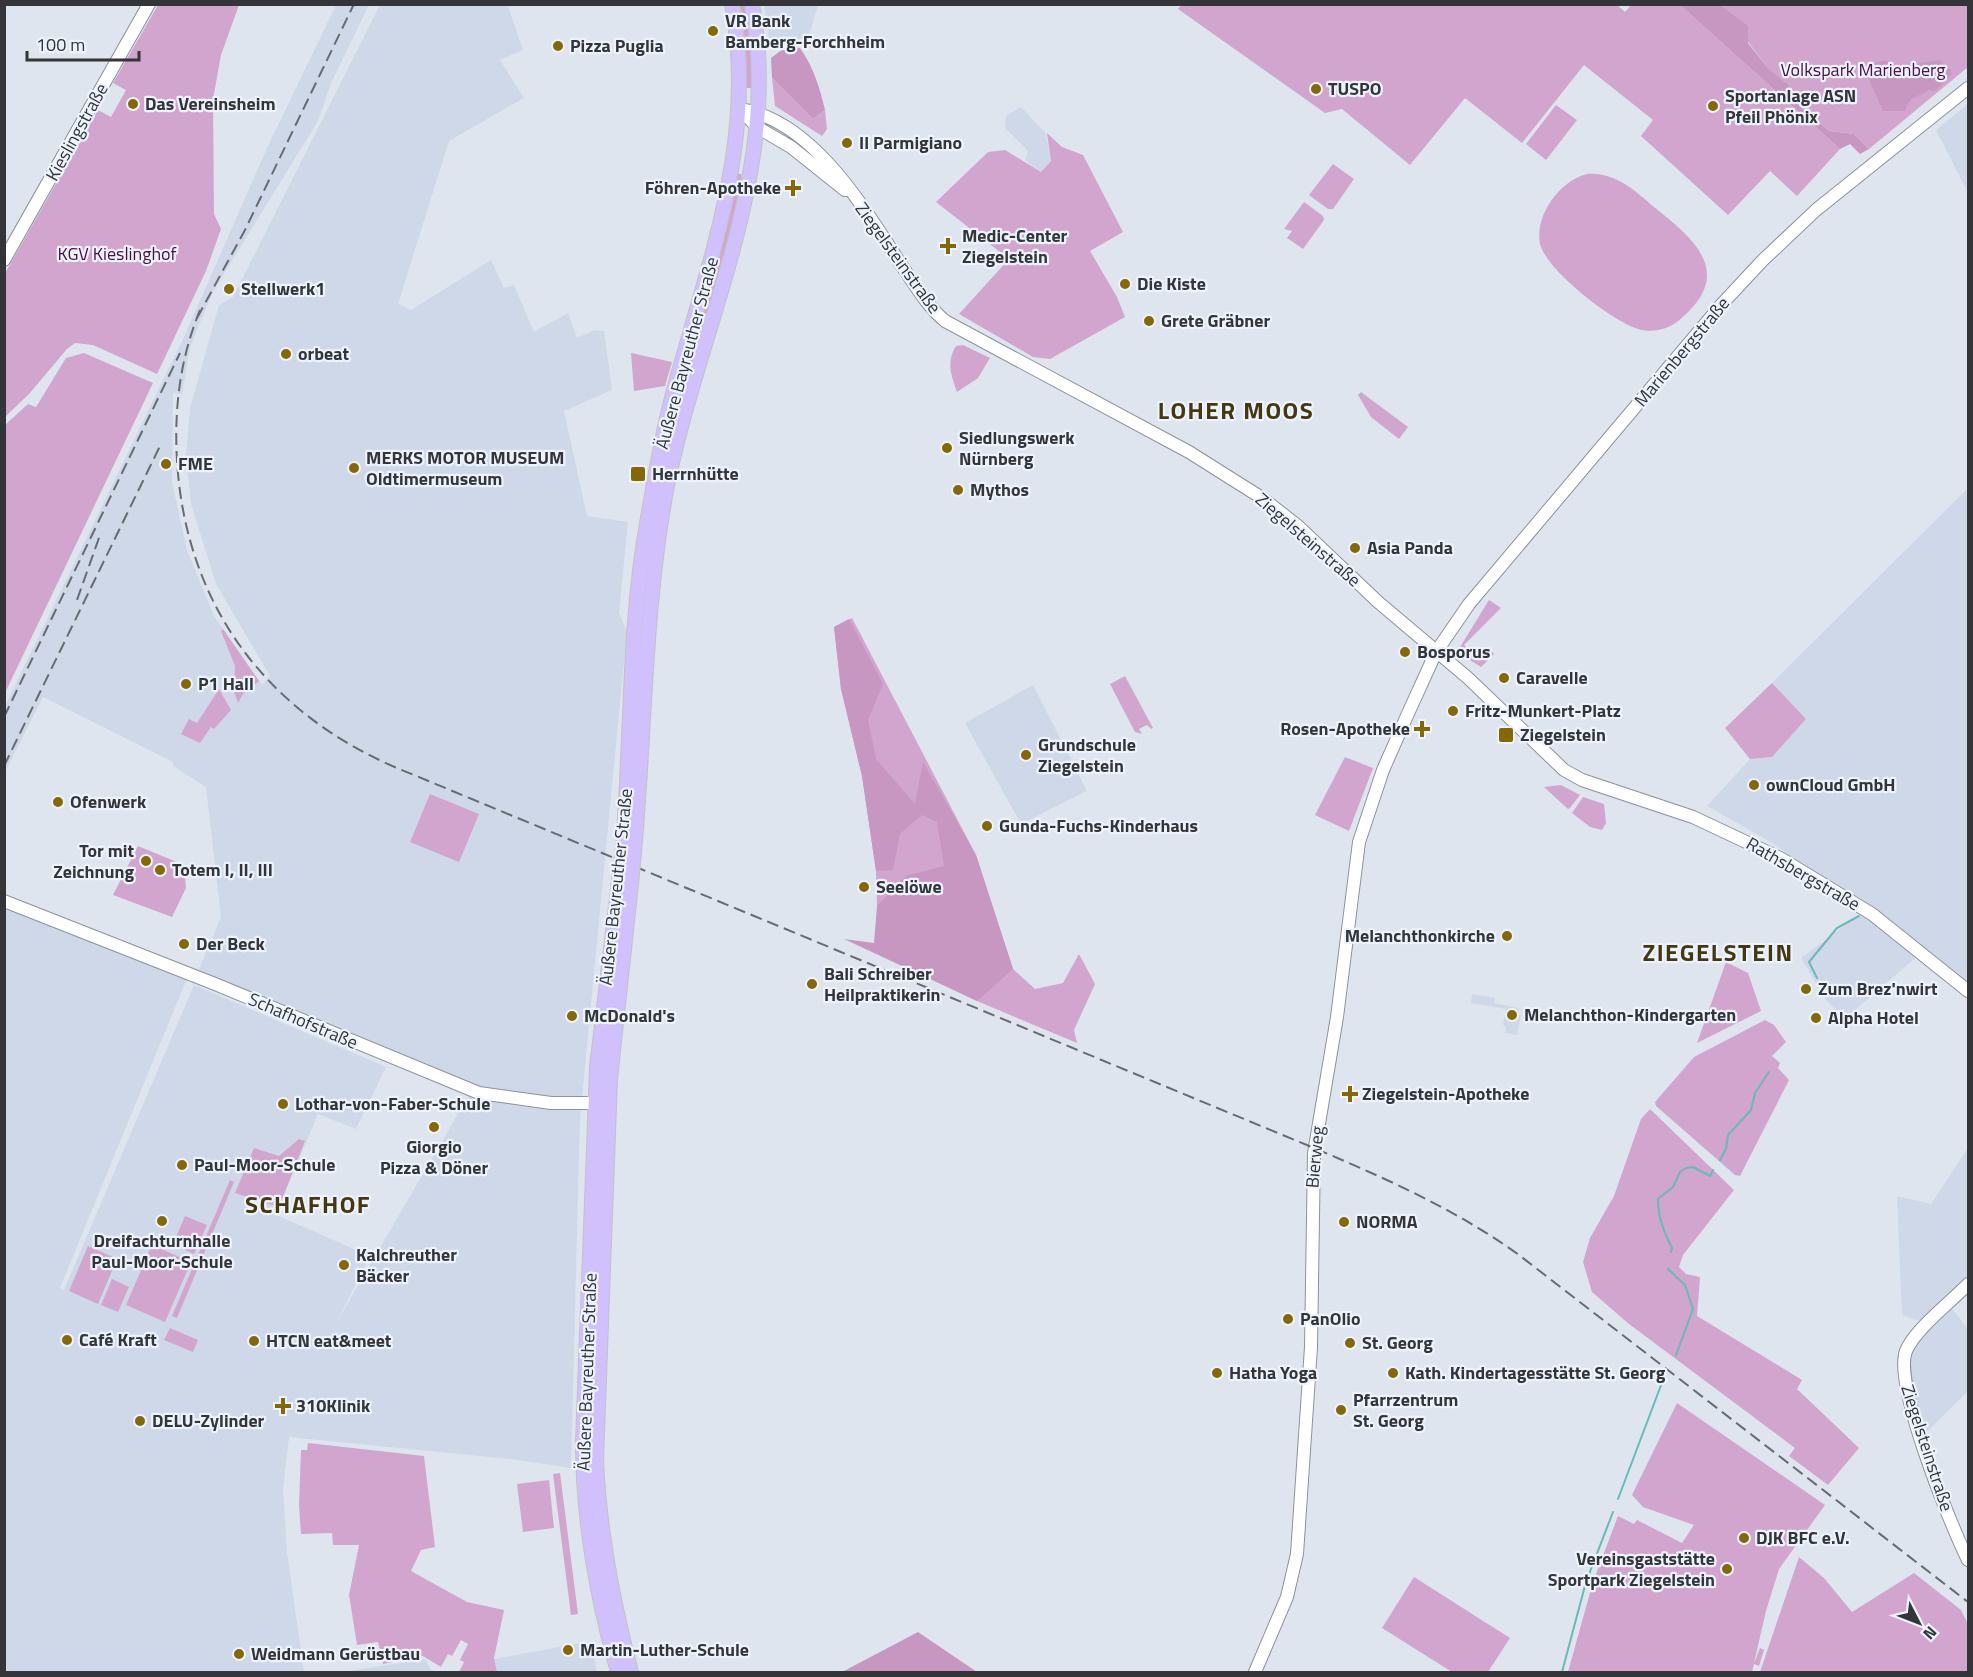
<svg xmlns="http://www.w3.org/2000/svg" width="1973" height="1677" viewBox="0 0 1973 1677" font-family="'Titillium Web',sans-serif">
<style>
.built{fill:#cfd8e8}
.green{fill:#d1a5cd}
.forest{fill:#c797c2}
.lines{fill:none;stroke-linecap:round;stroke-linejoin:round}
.stream{stroke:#67bab7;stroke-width:2}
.secondary-casing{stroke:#8c929b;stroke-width:14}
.primary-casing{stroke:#c2c2c4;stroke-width:16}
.secondary{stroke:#fff;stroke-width:12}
.primary{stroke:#d0c0fc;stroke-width:14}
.rail{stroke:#676a70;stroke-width:2;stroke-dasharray:12 6;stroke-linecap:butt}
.primary-bridge-casing{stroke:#c2c2c4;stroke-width:16;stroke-linecap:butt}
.primary-bridge{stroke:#d0c0fc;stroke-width:14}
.poi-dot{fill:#856801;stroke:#ecf3fd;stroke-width:2}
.labels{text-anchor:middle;stroke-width:4.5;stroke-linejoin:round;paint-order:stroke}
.poi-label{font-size:18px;font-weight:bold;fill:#333539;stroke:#ecf3fd;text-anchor:start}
.park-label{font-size:18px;fill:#491047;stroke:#ecf3fd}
.street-label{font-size:18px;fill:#333539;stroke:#ecf3fd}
.district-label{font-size:24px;font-weight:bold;letter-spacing:1.5px;fill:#45370e;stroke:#ecf3fd}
</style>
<rect width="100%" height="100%" fill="#dfe5ef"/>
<path class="built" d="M336 5H369L332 81 318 121 214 290 198 327 190 348 182 394 173 393 172 482 187 550 214 616 262 685 270 676 216 584 191 504 186 455 190 408 219 305 233 297 380 5H510L508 6 523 50 500 60 524 98 449 141 398 304 411 310 491 260 504 288 514 285 534 332 568 313 577 338 595 330 604 331 612 390 564 411 587 516 628 522 619 613 627 631 580 1118 571 1468 511 1459 289 1437 283 1489 287 1552 304 1672H5V904L188 976 60 1288 64 1290 194 985 386 1067 356 1129 318 1114 276 1214H274L370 1256 336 1323 469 1095 197 974 221 917 206 787 173 766V762L43 697 5 772 4 708 184 337 267 148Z
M764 5H818L806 46 770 45Z
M1968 104V193L1936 130Z
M1021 107 1046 134 1051 161 1041 173 1025 160 1028 151 1005 128 1006 116Z
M1968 488V993L1921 953 1845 1019 1826 1000 1801 958 1863 912 1776 845 1707 806 1750 759 1772 757 1806 719 1772 683Z
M1033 685 1087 791 1021 824 965 723Z
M1472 994 1495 998 1494 1003 1519 1008 1518 1014 1521 1015 1517 1035 1505 1033 1506 1026 1503 1025 1506 1009 1471 1003Z
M1968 1148V1289L1951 1307 1968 1329V1391L1924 1435 1908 1381 1910 1353 1931 1325 1902 1315 1897 1196 1931 1204Z
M591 1641 597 1672H497L494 1659Z
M425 1659 432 1672H343Z"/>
<path class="green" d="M1182 4H1616L1625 12 1631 5H1680L1840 149 1797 196 1770 171 1728 215 1641 136 1653 120 1584 65 1522 143 1465 98 1410 165 1342 109 1325 113 1178 9Z
M158 5H239L221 55 213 99 214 214 221 229 206 271 157 374 93 345 75 343 67 349 29 394 5 417V273L98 110 111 117 126 90 113 83Z
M737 5H750L757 88H746L744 45Z
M1720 5H1968V67L1869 149 1854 134 1829 131 1788 96 1789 85 1768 68Z
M772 78 813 119 825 110 827 129 822 136 775 106Z
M1556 105 1577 120 1546 160 1526 144Z
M1047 133 1062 147 1083 155 1123 232 1090 251 1117 297 1125 317 1050 359 1033 357 959 314 1009 259 936 202 988 152 1005 150 1041 172 1051 161Z
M1333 164 1354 179 1333 209H1328L1309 195Z
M737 174H741L742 180 720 277 685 395 678 393Z
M1587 174C1615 172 1634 190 1654 207 1697 241 1736 275 1677 322 1666 330 1651 333 1638 329 1612 321 1547 271 1540 244 1537 228 1543 213 1551 201 1560 188 1572 178 1587 174Z
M1304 202 1323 216 1324 220 1303 249 1287 238 1292 231 1284 229Z
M963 345 990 358 978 378 957 392C951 375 946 362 956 346Z
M84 353 153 383 5 693V425L28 404 36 407 66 358Z
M631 353 672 362 665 386 634 391Z
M1361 392 1408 427 1399 439 1371 417 1358 395Z
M1489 600 1501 608 1464 645 1477 658 1489 648 1494 654 1481 667 1457 652Z
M852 618 976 855 1013 969 1035 989 1063 983 1079 954 1095 984 1074 1030 1077 1043 977 1001 897 962 877 906 876 871 862 776 841 689 834 627Z
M223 629 259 681 243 694 238 703 234 691 235 666 221 631Z
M1125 676 1153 728 1151 729 1147 725 1139 729 1142 734 1135 732 1110 684Z
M1772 683 1806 719 1772 757 1750 759 1725 728Z
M219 689 231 710 214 729 211 727 200 743 181 734 189 719 197 723Z
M1345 757 1373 768 1349 831 1315 815Z
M1561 785 1580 795 1570 808 1568 809 1544 787Z
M430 794 479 814 459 862 410 842Z
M1583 797 1604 804 1606 823 1602 830 1590 827 1572 813Z
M138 846 184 865 186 888 172 917 113 895Z
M1726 962 1748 973 1761 1011 1697 1043Z
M1765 1020 1774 1025 1786 1042 1772 1056 1780 1063 1778 1068 1789 1080 1740 1176 1735 1175 1656 1106 1655 1102 1694 1057Z
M1650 1109 1734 1190 1683 1255 1679 1267 1686 1274 1700 1277 1697 1316 1802 1380 1797 1389 1859 1448 1828 1485 1789 1456 1795 1448 1629 1324 1592 1292 1583 1262 1590 1238 1614 1196 1641 1119Z
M299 1139 305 1141 279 1207 235 1193 254 1148 279 1156Z
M230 1180 234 1182 177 1318 172 1316Z
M185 1216 207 1225 194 1254 173 1244Z
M152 1245 191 1262 165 1322 126 1305Z
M88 1246 117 1259 98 1304 69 1291Z
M112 1279 129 1287 118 1312 101 1305Z
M170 1328 198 1340 193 1352 164 1340Z
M1677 1403 1825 1505 1779 1569 1766 1611 1754 1663 1760 1648 1764 1650 1759 1666 1754 1664 1752 1672H1568L1593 1582 1618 1516 1634 1524 1637 1520 1682 1543 1694 1525 1643 1507 1632 1495Z
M308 1443 424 1456 435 1547 421 1550 411 1571 467 1602 504 1610 494 1658 497 1672H459L464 1662 460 1660 468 1644 461 1640 452 1656 448 1654 441 1667 423 1656 383 1664 378 1642 357 1645 349 1595 359 1545H333L332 1533 301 1534 299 1505 301 1450H307Z
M560 1473 578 1614 571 1615 553 1474Z
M549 1480 554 1528 523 1532 517 1484Z
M1799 1557 1824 1578 1852 1612 1914 1573 1961 1610 1968 1624V1672H1760Z
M1414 1577 1510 1638 1488 1672H1452L1382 1628Z"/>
<path class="forest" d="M1680 5H1720L1748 26V43L1768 68 1789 85 1788 96 1829 131 1854 134 1869 149 1860 154 1850 144 1840 149Z
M787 46 800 48C813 66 820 88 825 110L813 119 772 78 771 58Z
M1886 60 1905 78 1912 75 1919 63 1941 60 1944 68 1951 69V75L1935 91 1929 90C1917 98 1910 95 1905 111H1883L1863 66Z
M849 619 883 684 868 720 876 759 915 804 923 762 976 855 1013 969 977 1001 844 939 874 943 877 906 906 876 944 866 937 822 922 815 900 834 893 870 876 871 862 776 841 689 834 627Z
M918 1632 977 1672H842Z"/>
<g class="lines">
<path class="stream" d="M1817 978 1809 962 1837 928 1859 916
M1720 1160 1726 1149 1728 1135 1751 1110 1755 1093 1769 1072
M1671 1252 1672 1248C1664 1232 1658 1218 1658 1199L1673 1187 1680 1172 1686 1168 1693 1167 1710 1176 1713 1170
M1668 1269 1685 1285 1693 1309 1676 1355
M1618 1499 1663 1380
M1562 1672 1586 1582 1613 1512"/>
<g class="secondary-casing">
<path id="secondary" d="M740 109C812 120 863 206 900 263 914 283 926 305 945 321L1189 452 1262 498 1298 526 1377 601 1468 678 1564 770 1582 780 1693 817 1780 858 1872 914 1968 991
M740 109 757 127 791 147 845 190
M4 260 149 4
M4 901 215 984 479 1093 551 1103H604
M1968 1284C1951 1302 1915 1329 1906 1351 1893 1384 1951 1526 1968 1560
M1255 1672 1287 1597 1297 1554 1311 1347 1314 1153 1337 1017 1359 842 1383 770 1406 718 1436 652 1469 604 1722 304 1762 261 1816 210 1968 88"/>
</g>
<g class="primary-casing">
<path id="primary" d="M623 847C632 738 628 626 648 518 655 477 662 434 673 394 707 265 758 140 732 4
M634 852C645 732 644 609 666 491 697 330 784 172 752 4
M631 884 610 1079 596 1460C599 1532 613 1603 631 1672
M618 1672C597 1597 583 1520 583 1442L597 1067 619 881"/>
</g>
<use href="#secondary" class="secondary"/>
<use href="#primary" class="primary"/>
<path class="rail" d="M200 310C180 359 174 408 177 461 186 605 266 712 397 768L1314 1148C1387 1179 1455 1209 1519 1255L1968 1602
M197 318 245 230 354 4
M77 600 100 535
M4 717 180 353
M4 766 161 444"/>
<g class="primary-bridge-casing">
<path id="primary-bridge" d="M619 881 623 847
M631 884 634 852"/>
</g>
<use href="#primary-bridge" class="primary-bridge"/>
</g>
<g class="poi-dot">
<circle cx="713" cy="31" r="6"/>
<circle cx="558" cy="46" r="6"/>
<circle cx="1316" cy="89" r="6"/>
<circle cx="133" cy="104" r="6"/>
<circle cx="1713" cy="106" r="6"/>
<circle cx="847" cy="143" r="6"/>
<path d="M790 179h6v6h6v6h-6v6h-6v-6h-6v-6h6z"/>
<path d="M945 237h6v6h6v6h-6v6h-6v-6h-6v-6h6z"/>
<circle cx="1125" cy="284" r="6"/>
<circle cx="229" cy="289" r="6"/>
<circle cx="1149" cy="321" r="6"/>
<circle cx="286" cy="354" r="6"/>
<circle cx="947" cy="448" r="6"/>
<circle cx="166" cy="464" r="6"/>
<circle cx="354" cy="468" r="6"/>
<rect x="630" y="466" width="16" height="16" rx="3"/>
<circle cx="958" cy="490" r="6"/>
<circle cx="1355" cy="548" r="6"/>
<circle cx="1405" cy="652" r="6"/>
<circle cx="1504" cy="678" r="6"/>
<circle cx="186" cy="684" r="6"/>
<circle cx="1453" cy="711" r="6"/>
<path d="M1419 720h6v6h6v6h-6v6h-6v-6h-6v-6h6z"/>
<rect x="1498" y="727" width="16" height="16" rx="3"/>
<circle cx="1026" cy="755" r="6"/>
<circle cx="1754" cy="785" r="6"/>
<circle cx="58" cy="802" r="6"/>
<circle cx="987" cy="826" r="6"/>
<circle cx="146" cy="861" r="6"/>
<circle cx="160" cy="870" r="6"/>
<circle cx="864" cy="887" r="6"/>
<circle cx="1507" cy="936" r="6"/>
<circle cx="184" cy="944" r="6"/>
<circle cx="812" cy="984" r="6"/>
<circle cx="1806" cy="989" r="6"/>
<circle cx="1512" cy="1015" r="6"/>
<circle cx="572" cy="1016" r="6"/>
<circle cx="1816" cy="1018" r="6"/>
<path d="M1347 1085h6v6h6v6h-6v6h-6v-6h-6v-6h6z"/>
<circle cx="283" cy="1104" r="6"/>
<circle cx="434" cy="1127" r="6"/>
<circle cx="182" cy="1165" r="6"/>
<circle cx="162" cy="1221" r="6"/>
<circle cx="1344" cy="1222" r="6"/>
<circle cx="344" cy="1265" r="6"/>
<circle cx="1288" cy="1319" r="6"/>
<circle cx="67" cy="1340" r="6"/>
<circle cx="254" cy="1341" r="6"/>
<circle cx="1350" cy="1343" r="6"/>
<circle cx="1217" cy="1373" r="6"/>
<circle cx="1393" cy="1373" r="6"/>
<path d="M280 1397h6v6h6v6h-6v6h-6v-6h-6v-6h6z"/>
<circle cx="1341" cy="1410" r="6"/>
<circle cx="140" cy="1421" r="6"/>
<circle cx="1744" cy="1538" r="6"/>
<circle cx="1727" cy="1569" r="6"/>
<circle cx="568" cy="1650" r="6"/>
<circle cx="239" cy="1654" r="6"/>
</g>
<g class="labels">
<g class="poi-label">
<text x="725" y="27">VR Bank<tspan x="725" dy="21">Bamberg-Forchheim</tspan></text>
<text x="570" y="52">Pizza Puglia</text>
<text x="1328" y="95">TUSPO</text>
<text x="1725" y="102">Sportanlage ASN<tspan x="1725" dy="21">Pfeil Phönix</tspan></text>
<text x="145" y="110">Das Vereinsheim</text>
<text x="859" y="149">Il Parmigiano</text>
<text x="781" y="194" text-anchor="end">Föhren-Apotheke</text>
<text x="962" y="242">Medic-Center<tspan x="962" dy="21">Ziegelstein</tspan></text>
<text x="1137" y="290">Die Kiste</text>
<text x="241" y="295">Stellwerk1</text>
<text x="1161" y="327">Grete Gräbner</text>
<text x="298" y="360">orbeat</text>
<text x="959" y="444">Siedlungswerk<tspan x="959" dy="21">Nürnberg</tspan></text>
<text x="366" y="464">MERKS MOTOR MUSEUM<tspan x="366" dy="21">Oldtimermuseum</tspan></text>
<text x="178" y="470">FME</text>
<text x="652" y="480">Herrnhütte</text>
<text x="970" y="496">Mythos</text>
<text x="1367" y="554">Asia Panda</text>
<text x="1417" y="658">Bosporus</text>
<text x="1516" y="684">Caravelle</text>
<text x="198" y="690">P1 Hall</text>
<text x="1465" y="717">Fritz-Munkert-Platz</text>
<text x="1410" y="735" text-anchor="end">Rosen-Apotheke</text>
<text x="1520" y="741">Ziegelstein</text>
<text x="1038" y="751">Grundschule<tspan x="1038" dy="21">Ziegelstein</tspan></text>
<text x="1766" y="791">ownCloud GmbH</text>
<text x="70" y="808">Ofenwerk</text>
<text x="999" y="832">Gunda-Fuchs-Kinderhaus</text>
<text x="134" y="857" text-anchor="end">Tor mit<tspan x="134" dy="21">Zeichnung</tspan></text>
<text x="172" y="876">Totem I, II, III</text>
<text x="876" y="893">Seelöwe</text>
<text x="1495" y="942" text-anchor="end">Melanchthonkirche</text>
<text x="196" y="950">Der Beck</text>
<text x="824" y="980">Bali Schreiber<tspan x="824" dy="21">Heilpraktikerin</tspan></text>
<text x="1818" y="995">Zum Brez'nwirt</text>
<text x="1524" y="1021">Melanchthon-Kindergarten</text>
<text x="584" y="1022">McDonald's</text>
<text x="1828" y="1024">Alpha Hotel</text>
<text x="1362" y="1100">Ziegelstein-Apotheke</text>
<text x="295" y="1110">Lothar-von-Faber-Schule</text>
<text x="434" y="1153" text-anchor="middle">Giorgio<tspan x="434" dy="21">Pizza &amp; Döner</tspan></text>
<text x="194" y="1171">Paul-Moor-Schule</text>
<text x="1356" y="1228">NORMA</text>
<text x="162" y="1247" text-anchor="middle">Dreifachturnhalle<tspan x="162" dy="21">Paul-Moor-Schule</tspan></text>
<text x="356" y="1261">Kalchreuther<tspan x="356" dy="21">Bäcker</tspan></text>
<text x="1300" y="1325">PanOlio</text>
<text x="79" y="1346">Café Kraft</text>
<text x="266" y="1347">HTCN eat&amp;meet</text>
<text x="1362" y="1349">St. Georg</text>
<text x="1229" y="1379">Hatha Yoga</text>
<text x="1405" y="1379">Kath. Kindertagesstätte St. Georg</text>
<text x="1353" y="1406">Pfarrzentrum<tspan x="1353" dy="21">St. Georg</tspan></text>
<text x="296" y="1412">310Klinik</text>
<text x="152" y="1427">DELU-Zylinder</text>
<text x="1756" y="1544">DJK BFC e.V.</text>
<text x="1715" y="1565" text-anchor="end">Vereinsgaststätte<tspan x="1715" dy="21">Sportpark Ziegelstein</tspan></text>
<text x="580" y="1656">Martin-Luther-Schule</text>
<text x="251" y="1660">Weidmann Gerüstbau</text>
</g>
<g class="park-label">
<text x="1863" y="76">Volkspark Marienberg</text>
<text x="117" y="260">KGV Kieslinghof</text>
</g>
<g class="street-label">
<text transform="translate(77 132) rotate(-61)" y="6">Kieslingstraße</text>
<text transform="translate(898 258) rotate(54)" y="6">Ziegelsteinstraße</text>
<text transform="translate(1682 352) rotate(-50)" y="6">Marienbergstraße</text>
<text transform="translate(687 353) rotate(-75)" y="6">Äußere Bayreuther Straße</text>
<text transform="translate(1308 540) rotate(41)" y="6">Ziegelsteinstraße</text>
<text transform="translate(1803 874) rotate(30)" y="6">Rathsbergstraße</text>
<text transform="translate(616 887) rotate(-84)" y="6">Äußere Bayreuther Straße</text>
<text transform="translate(303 1021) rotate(23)" y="6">Schafhofstraße</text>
<text transform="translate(1315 1157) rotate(-85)" y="6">Bierweg</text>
<text transform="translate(587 1372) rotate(-88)" y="6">Äußere Bayreuther Straße</text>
<text transform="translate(1927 1448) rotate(72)" y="6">Ziegelsteinstraße</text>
</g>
<g class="district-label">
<text x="1236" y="419">LOHER MOOS</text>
<text x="1718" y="961">ZIEGELSTEIN</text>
<text x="308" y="1213">SCHAFHOF</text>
</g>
</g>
<rect width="1973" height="1677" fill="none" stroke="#333539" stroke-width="12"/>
<g transform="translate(1919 1623) rotate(132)" stroke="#ecf3fd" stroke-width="4.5" paint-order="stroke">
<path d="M0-4.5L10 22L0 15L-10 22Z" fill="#333539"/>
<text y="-9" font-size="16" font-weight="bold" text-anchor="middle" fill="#333539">N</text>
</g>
<path d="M27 51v9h112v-9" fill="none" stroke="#333539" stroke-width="3"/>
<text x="36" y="51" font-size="18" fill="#333539" stroke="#ecf3fd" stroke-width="4.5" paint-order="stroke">100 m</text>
</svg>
